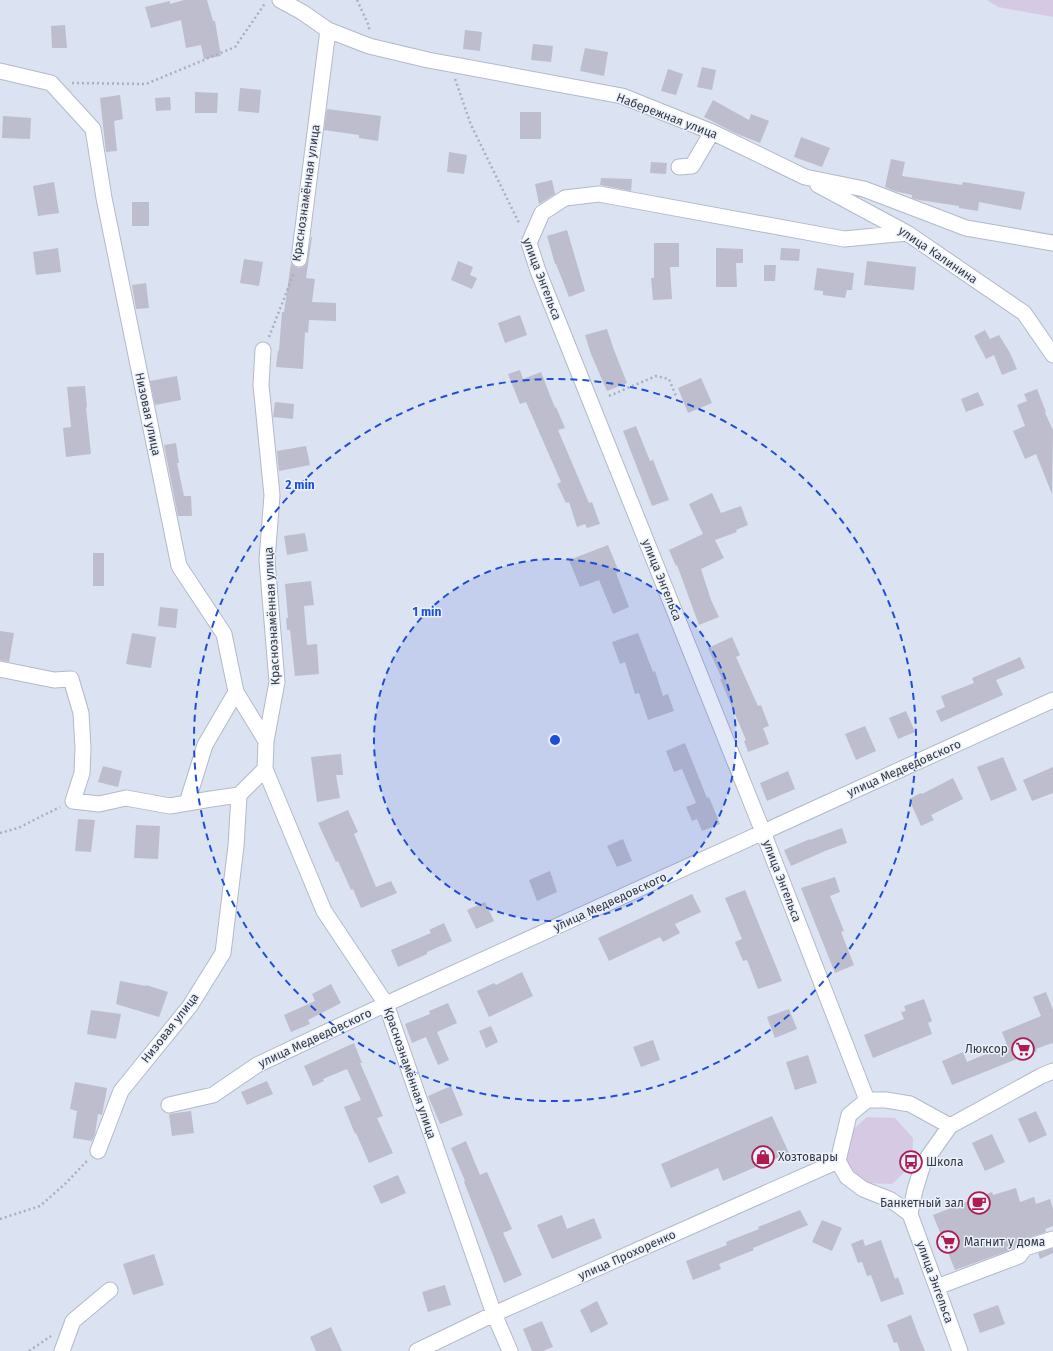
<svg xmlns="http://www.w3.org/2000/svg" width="1053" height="1351" viewBox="0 0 1053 1351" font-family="'Fira Sans',sans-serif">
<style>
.green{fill:#d6c9e4}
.building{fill:#bdbdcd}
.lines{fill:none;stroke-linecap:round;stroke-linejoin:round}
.minor-casing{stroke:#b2b9c7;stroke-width:17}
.path{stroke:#a9afbc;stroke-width:2.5;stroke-dasharray:2 3;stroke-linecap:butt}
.minor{stroke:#fff;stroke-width:15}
.ring{fill:none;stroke:#1d4ed8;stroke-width:2;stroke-dasharray:7 5}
.labels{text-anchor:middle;stroke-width:3;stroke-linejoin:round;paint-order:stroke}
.street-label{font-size:12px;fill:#36393f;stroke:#eaf0fc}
.poi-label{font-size:12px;fill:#36393f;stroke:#eaf0fc;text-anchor:start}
.centre{fill:#1d4ed8;stroke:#eaf0fc;stroke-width:2}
.ring-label{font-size:12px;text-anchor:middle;font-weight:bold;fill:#1d4ed8;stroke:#eaf0fc;stroke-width:3;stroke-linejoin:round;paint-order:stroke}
</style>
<rect width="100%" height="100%" fill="#dbe2f2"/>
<path class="green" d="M987 0H1053V17L998 7Z
M867 1117 895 1118 913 1138 912 1165 892 1184 865 1183 846 1163 847 1135Z"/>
<path class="building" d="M184 0H207L213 21H215L221 56 204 59 201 45 186 48 181 20 151 28 145 7 170 1V4Z
M65 25 67 48H52L51 26Z
M465 30 482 32 480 51 463 49Z
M533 44 553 46 551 62 531 60Z
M585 48 608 52 604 76 580 71Z
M702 67 716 70 712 90 697 87Z
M668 69 683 74 676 95 661 91Z
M240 88 261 90 259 113 238 111Z
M195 92 218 93 217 113H195Z
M120 95 123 119 114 121 117 151 106 152 100 98Z
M170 97 171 110 156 111 155 98Z
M713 100 749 120 751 114 769 121 760 143 735 133 704 117Z
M327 109 381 116 378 141 359 138V135L324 130Z
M520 112H541V139H520Z
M3 116 31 118 30 139 2 138Z
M801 137 830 148 822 167 794 157Z
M449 152 467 155 464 174 447 172Z
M891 159 905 162 902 176 962 185 963 182 1025 192 1021 210 979 202 978 211 959 208V206L919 200 912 198V195L894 191 885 187Z
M651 162 667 163 666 174 650 173Z
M601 178 632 179 631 191 600 185Z
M552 180 555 194 539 204 535 184Z
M54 182 59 213 38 216 33 186Z
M132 202H149V226H132Z
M567 230 585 291 569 297 556 264H555L547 236Z
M311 237H312L306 278 315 279 312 302 336 303V321L309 320 308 333 305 332 303 369 276 367 278 350 279 351 282 312H284L291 263 294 266 298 268 303 267 306 264Z
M654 243H679V267H670L672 299 653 300 651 278H654Z
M58 248 61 272 36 275 33 252Z
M716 248 743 249V263H736L737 287H716Z
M781 248 800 249 799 261 780 260Z
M244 259 263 262 259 286 240 283Z
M458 261 473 267 470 275 477 278 472 289 451 280Z
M867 261 916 267 914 290 864 285Z
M764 265H776L775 281H764Z
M817 268 854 273 852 290H847L845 298 823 295V291L814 290Z
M146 283 149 308 136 309 132 285Z
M520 315 527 335 505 343 498 323Z
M607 329 614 350 627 383 607 391 591 354 585 335Z
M985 330 990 339 999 335 1010 353 1017 369 1002 375 994 355 986 359 974 336Z
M520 370 523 379 541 372 555 408 556 407 565 428 558 430 589 503 592 502 600 524 587 528 585 524 577 527 569 502 566 503 557 484 561 482 526 402 520 404 508 374Z
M177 376 181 400 155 405 150 381Z
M701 378 712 403 688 413 678 388Z
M85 386 87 407 86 408 91 454 66 457 63 428 71 427 67 387Z
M1037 389 1046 412 1045 413 1053 430 1052 494 1036 454 1025 459 1013 431 1025 426 1017 405 1027 401 1024 394Z
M978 392 984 405 966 412 961 399Z
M275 402 294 404 293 419 273 417Z
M636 426 650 461 653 460 669 500 652 506 623 431Z
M176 443 179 463H177L184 496H191L192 516H178L164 445Z
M306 446 310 465 279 471 277 451Z
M712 493 721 513 741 506 748 525 736 530 737 532 715 540 724 558 701 569 711 600 719 617 699 625 677 565 676 566 669 550 703 534 689 504Z
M305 533 308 551 287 555 284 536Z
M608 545 619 572 616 573 629 607 613 614 599 580 580 587 569 560Z
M93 553H104V586H93Z
M311 581 314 605 304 606 307 645 317 644 319 674 295 676 290 630H287L286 618H288L285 584Z
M160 607 178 609 176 628 158 626Z
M0 631 14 633 9 662 0 660Z
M132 633 156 637 151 668 126 664Z
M638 633 653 672 655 671 663 696 668 694 674 711 648 720 639 693 635 694 625 662 620 664 612 642Z
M732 637 740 655 736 657 758 706 761 705 769 726 763 728 769 744 748 752 744 741 746 740 720 679H722L708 648Z
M1020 657 1025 668 996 680 1003 695 941 722 936 711 945 707 941 696 974 683 972 678Z
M906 711 915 732 898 739 889 718Z
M865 726 876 751 856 760 845 734Z
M685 743 707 798 709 797 720 824 702 831 697 819 692 821 686 807 696 803 682 769 674 772 666 751Z
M341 754 343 775H336L340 798 317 802 311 757Z
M1003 757 1017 790 991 801 977 767Z
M103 766 122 771 118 787 98 782Z
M1053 767V793L1032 801 1023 780Z
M788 771 795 789 767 801 760 783Z
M953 778 963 799 931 815 934 820 921 826 909 799 921 793 922 794Z
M348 810 358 832 354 834 376 887 391 881 397 893 361 908 353 889 351 890 338 861 336 862 318 823Z
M78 819 95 820 91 852 75 851Z
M136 825 160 826 158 859 134 858Z
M842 828 847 843 825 851 791 866 784 850 810 839V840Z
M623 839 632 861 617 867 607 846Z
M550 871 557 892 537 901 529 880Z
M835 877 840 892 830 896 844 931 841 932 854 965 835 973 801 888Z
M745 890 782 981 758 989 747 960 743 961 735 942 742 939 725 898Z
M692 894 701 912 675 924 680 933 663 942 660 937 609 961 598 938Z
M485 902 494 921 476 929 467 910Z
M444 923 452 941 427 952V954L398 967 391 950 431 933 429 930Z
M522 972 533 996 489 1017 477 991 494 983 496 985Z
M120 981 146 986V985L168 992 159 1017 116 1004Z
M331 984 341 1003 308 1020 310 1024 291 1032 284 1015 315 1001 312 994Z
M1046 992 1053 1010V1044L1052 1043 1036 1049 1037 1051 952 1085 942 1061 963 1052 967 1062 1007 1045 1002 1032 1041 1016 1033 997Z
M924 999 932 1021 928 1023 932 1034 873 1058 864 1035 904 1019 901 1012 906 1011 904 1006Z
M448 1003 457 1023 437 1032 449 1060 438 1065 426 1037 412 1043 405 1024 430 1014 429 1011Z
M789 1009 797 1029 775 1038 767 1017Z
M91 1010 121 1014 116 1039 87 1034Z
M491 1026 498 1042 486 1048 479 1031Z
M653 1040 660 1060 641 1067 633 1047Z
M354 1043 362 1063H360L383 1116 377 1118 393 1153 369 1163 356 1133 355 1134 344 1107 361 1100 347 1069 323 1079 324 1081 313 1086 304 1066Z
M808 1055 817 1083 795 1090 786 1062Z
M267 1081 273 1094 247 1105 241 1092Z
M75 1082 107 1088 102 1115 98 1114 95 1134 92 1141 73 1138 77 1111 70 1109Z
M451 1086 463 1115 440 1124 428 1096Z
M191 1111 194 1133 172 1136 169 1114Z
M1036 1111 1047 1135 1029 1143 1018 1119Z
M772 1116 789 1153 723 1181 718 1168 671 1188 661 1164Z
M992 1134 1005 1162 985 1171 972 1143Z
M466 1141 480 1175 487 1172 512 1229 503 1233 522 1275 504 1283 464 1182 465 1181 451 1148Z
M398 1175 406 1193 381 1204 373 1186Z
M1016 1188 1020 1202 1034 1197 1036 1204 1050 1199 1053 1209V1226L1045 1229 1046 1232 1022 1240 1013 1249 955 1270 933 1215 992 1192 993 1195Z
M800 1210 808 1225 753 1248 754 1250 719 1264 721 1269 693 1280 686 1261 727 1245 726 1242 759 1229 758 1227Z
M562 1215 567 1229 594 1218 602 1238 552 1259 537 1225Z
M822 1220 842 1228 832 1251 812 1242Z
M863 1239 865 1246 881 1240 895 1279 898 1277 904 1294 881 1302 871 1275 867 1276 862 1262 858 1263 851 1244Z
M1053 1248V1253L1040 1259 1038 1253Z
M154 1254 164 1285 133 1295 123 1264Z
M445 1285 451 1305 428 1312 422 1292Z
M597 1301 608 1324 591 1333 580 1310Z
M998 1305 1005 1324 980 1333 973 1314Z
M911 1315 918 1334 925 1351H900L897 1342 894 1343 887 1325Z
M542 1321 553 1347 543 1351H532L523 1329Z
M331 1327 342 1351H316L310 1337Z"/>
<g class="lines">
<g class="minor-casing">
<path id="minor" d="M280 0 302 12 328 30 369 46 428 60 622 96 712 132 805 177 864 189 966 228 1053 243
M0 71 51 83 93 129 104 198 179 566 224 634 236 692 266 741
M679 167 692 166 712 132
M818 185 907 233 1024 313 1053 355
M299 259 328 30
M263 350 261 385 272 495 267 560 277 682 266 741 265 769 324 911 386 1004 494 1314 510 1351
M0 669 54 680 71 679 81 713 83 748 82 773 73 801 99 804 126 798 170 806 211 799 239 795
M187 803 205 745 236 692
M867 1100 763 832 538 271 529 243 542 213 565 198 599 194 844 239 907 233
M169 1105 213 1095 257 1065 386 1004 1053 700
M98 1151 121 1091 190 1006 223 953 236 846 239 795 265 769
M910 1214 891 1200 863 1189 847 1177 838 1161 849 1115 867 1100H886L910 1104 950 1126
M910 1214 915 1190 923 1164 950 1126 1041 1076 1053 1071
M910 1214 960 1351
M937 1287 1019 1256 1025 1248 1053 1239
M62 1351 73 1321 110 1290
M417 1351 494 1314 838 1161"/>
</g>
<path class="path" d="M357 0 369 26V31
M455 79 471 125 520 225
M72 83 146 84 235 47 266 2
M269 337 294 273
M609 396 656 376 669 379 676 396
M0 833 18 828 60 807
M0 1219 40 1206 66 1183 87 1161
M29 1351 51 1336"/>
<use href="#minor" class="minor"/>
</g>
<circle cx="555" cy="740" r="181" fill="#1d4ed8" fill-opacity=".12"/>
<g class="ring">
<circle cx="555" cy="740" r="181"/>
<circle cx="555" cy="740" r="361"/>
</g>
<defs>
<g id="supermarket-ring" transform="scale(1.15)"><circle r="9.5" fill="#eaf0fc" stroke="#ae1c4e" stroke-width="1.5"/><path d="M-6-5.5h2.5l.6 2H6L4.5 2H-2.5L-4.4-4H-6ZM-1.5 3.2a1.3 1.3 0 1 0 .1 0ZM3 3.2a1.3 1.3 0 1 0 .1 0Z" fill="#ae1c4e"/></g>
<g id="shop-ring" transform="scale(1.15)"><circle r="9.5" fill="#eaf0fc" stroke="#ae1c4e" stroke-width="1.5"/><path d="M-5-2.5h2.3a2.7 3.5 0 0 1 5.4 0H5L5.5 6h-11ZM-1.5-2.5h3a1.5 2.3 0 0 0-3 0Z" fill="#ae1c4e"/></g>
<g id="bus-ring" transform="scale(1.15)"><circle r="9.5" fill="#eaf0fc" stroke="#ae1c4e" stroke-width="1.5"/><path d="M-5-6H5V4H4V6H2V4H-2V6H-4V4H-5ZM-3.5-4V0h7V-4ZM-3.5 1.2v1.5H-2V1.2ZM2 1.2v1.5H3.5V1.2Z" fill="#ae1c4e"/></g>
<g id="cafe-ring" transform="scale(1.15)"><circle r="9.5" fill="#eaf0fc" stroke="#ae1c4e" stroke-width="1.5"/><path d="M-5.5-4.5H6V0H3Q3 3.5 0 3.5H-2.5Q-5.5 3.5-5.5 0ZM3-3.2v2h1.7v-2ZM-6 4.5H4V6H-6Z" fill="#ae1c4e"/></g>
</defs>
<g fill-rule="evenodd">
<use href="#supermarket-ring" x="1023" y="1049"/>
<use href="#shop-ring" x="763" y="1157"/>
<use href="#bus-ring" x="911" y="1162"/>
<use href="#cafe-ring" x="979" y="1203"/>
<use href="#supermarket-ring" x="948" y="1242"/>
</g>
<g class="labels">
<g class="street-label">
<text transform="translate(667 116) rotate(21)" y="4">Набережная улица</text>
<text transform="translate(306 193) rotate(-82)" y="4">Краснознамённая улица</text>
<text transform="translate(938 255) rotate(34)" y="4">улица Калинина</text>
<text transform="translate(542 279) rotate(69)" y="4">улица Энгельса</text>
<text transform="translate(148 414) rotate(78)" y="4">Низовая улица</text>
<text transform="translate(662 580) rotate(68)" y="4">улица Энгельса</text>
<text transform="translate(272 616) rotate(-93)" y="4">Краснознамённая улица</text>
<text transform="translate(904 768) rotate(-24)" y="4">улица Медведовского</text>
<text transform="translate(782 881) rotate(69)" y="4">улица Энгельса</text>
<text transform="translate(610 902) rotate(-25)" y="4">улица Медведовского</text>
<text transform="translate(170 1028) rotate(-52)" y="4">Низовая улица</text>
<text transform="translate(315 1038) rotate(-25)" y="4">улица Медведовского</text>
<text transform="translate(410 1073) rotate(71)" y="4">Краснознамённая улица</text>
<text transform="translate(627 1255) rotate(-24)" y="4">улица Прохоренко</text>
<text transform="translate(935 1282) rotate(70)" y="4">улица Энгельса</text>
</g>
<g class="poi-label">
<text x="1008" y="1053" text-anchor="end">Люксор</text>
<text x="778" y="1161">Хозтовары</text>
<text x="926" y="1166">Школа</text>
<text x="964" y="1207" text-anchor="end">Банкетный зал</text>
<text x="964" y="1246">Магнит у дома</text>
</g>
</g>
<circle cx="555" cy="740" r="6" class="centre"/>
<g class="ring-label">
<text x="300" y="489">2 min</text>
<text x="427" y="616">1 min</text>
</g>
</svg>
